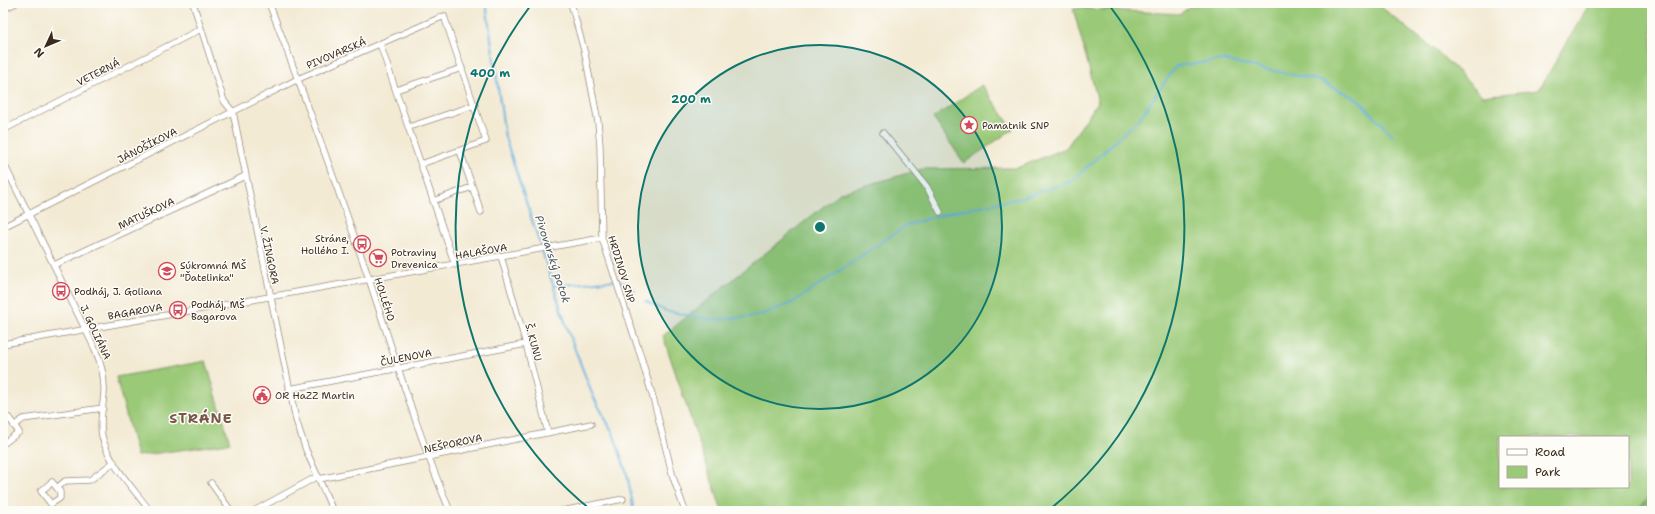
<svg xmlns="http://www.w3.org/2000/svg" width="1655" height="514" viewBox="0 0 1655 514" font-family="'Shantell Sans',sans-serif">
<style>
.green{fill:#9ac977;stroke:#6a7a4a;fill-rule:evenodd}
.forest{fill:#7bad68;stroke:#5b6c43}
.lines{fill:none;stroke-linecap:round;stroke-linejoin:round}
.stream{stroke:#68b1e0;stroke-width:2}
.minor-casing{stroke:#978a79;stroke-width:7}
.minor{stroke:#fff;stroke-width:5.5}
.ring{fill:none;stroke:#0f766e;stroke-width:2}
.labels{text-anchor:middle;stroke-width:3;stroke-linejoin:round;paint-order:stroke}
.street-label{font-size:10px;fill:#3b2a1e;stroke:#fdfcf7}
.poi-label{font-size:10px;fill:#3b2a1e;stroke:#fdfcf7;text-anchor:start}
.water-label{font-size:11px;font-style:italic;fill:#4b5962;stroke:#fdfcf7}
.district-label{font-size:14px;font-weight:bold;letter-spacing:1px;fill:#7a5649;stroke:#fdfcf7}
.centre{fill:#0f766e;stroke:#fdfcf7;stroke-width:2}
.ring-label{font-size:12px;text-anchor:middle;font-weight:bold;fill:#0f766e;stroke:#fdfcf7;stroke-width:3;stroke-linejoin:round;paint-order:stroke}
</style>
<rect width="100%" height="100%" fill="#fdfcf7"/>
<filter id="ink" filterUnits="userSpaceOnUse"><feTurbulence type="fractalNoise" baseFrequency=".025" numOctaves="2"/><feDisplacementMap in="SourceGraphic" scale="8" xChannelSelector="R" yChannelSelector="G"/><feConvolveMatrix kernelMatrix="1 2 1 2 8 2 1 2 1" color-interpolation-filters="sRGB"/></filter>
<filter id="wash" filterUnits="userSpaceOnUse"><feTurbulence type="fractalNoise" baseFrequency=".012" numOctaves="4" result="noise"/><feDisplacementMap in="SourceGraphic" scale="16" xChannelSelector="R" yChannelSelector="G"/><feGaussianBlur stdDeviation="0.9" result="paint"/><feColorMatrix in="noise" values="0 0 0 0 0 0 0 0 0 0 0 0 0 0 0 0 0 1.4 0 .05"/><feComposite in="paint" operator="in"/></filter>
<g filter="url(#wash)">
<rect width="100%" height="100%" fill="#f3ead4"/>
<path class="green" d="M1194 3H1376L1441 55 1483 96 1539 90 1590 3H1652V495L1635 511H722L663 336 840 193 922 169 1017 168 1066 148 1098 102 1073 8 1180 14ZM1500 437H1628V487H1500Z
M982 85 1013 129 964 163 933 118Z
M206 361 230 443 137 456 116 377Z"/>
<path class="forest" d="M1652 495V511H1635Z"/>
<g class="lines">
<path class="stream" d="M486 3 505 137 569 334 593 396 613 433 627 474 634 511
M554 286 617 280 629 285 635 292
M645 301 666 311 713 320 757 316 792 303 907 225 955 211 1017 199 1072 181 1139 119 1176 66 1222 60 1321 81 1359 100 1393 136"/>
</g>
</g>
<g filter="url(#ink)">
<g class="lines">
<g class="minor-casing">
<path id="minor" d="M193 3 224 101 233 112 296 420 306 450 333 511
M269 3C304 94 337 186 369 279 395 357 418 435 450 511
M571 3 585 54 598 122 600 146 602 238 641 357 654 401 673 477 685 511
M3 9 16 3
M380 44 455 265
M396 90 462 68
M409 127 475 105
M3 130 201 29
M883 133 912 168 927 187 940 212
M460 151 481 212
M3 162 95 349C101 363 105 377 104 393 103 408 99 422 102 436 108 463 134 489 150 511
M433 201 472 187
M3 227 298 79 444 16 486 141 421 164
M501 256 526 344 548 433
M54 265 245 176
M3 344 602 238
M289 389 526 344
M3 423 9 418 19 432 3 444
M14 426 23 419 103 408
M319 479 591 424
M211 483 231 511
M57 488 52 482 41 491 51 504 60 498V492L57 488 65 481 90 480 114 462
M254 511 318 476
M562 511 623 499"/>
</g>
<use href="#minor" class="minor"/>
</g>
</g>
<circle cx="820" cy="227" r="182" fill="#0f766e" fill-opacity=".12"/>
<g class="ring">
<circle cx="820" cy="227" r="182"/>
<path d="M591 510A364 364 0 0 1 531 5M1109 5A364 364 0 0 1 1049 510"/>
</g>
<defs>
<g id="sight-ring" transform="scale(0.9)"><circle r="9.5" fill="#fdfcf7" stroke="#d1495b" stroke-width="1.5"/><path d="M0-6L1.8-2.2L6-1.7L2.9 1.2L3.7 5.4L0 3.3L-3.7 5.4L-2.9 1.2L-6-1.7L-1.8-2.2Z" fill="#d1495b"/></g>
<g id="bus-ring" transform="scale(0.9)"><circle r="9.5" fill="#fdfcf7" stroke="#d1495b" stroke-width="1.5"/><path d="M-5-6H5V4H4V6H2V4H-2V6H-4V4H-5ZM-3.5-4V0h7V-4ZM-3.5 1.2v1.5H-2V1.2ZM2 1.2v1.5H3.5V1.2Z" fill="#d1495b"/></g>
<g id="supermarket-ring" transform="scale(0.9)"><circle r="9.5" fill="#fdfcf7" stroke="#d1495b" stroke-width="1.5"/><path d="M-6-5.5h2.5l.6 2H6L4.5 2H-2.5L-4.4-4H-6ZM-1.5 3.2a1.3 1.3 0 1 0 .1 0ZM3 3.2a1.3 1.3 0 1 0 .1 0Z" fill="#d1495b"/></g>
<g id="school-ring" transform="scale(0.9)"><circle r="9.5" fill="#fdfcf7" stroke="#d1495b" stroke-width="1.5"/><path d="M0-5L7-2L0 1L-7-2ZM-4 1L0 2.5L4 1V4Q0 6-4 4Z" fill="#d1495b"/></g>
<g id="civic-ring" transform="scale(0.9)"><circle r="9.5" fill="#fdfcf7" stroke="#d1495b" stroke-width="1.5"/><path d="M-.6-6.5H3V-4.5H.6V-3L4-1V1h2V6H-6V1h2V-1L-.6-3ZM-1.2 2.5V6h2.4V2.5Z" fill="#d1495b"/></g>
</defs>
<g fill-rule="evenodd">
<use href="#sight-ring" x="969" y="125"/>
<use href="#bus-ring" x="362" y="244"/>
<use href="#supermarket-ring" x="378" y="258"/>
<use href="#school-ring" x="167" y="271"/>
<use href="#bus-ring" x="61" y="291"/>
<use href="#bus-ring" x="178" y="310"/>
<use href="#civic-ring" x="262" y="395"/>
</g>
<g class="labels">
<g class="street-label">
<text transform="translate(336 53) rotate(-23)" y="4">PIVOVARSKÁ</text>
<text transform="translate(98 72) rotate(-27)" y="4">VETERNÁ</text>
<text transform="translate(147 145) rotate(-27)" y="4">JÁNOŠÍKOVA</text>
<text transform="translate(146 213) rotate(-25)" y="4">MATUŠKOVA</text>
<text transform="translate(481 251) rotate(-10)" y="4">HALAŠOVA</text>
<text transform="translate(270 255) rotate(78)" y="4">V. ŽINGORA</text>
<text transform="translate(622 269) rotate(73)" y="4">HRDINOV SNP</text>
<text transform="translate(385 299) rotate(72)" y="4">HOLLÉHO</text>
<text transform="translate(135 311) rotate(-10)" y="4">BAGAROVA</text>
<text transform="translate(96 332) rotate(65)" y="4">J. GOLIÁNA</text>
<text transform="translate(534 342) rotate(75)" y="4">Š. KUNU</text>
<text transform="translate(406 357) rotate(-11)" y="4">ČULENOVA</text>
<text transform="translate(453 443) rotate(-12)" y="4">NEŠPOROVA</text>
</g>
<g class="poi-label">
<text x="982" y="129">Pamatnik SNP</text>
<text x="349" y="242" text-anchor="end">Stráne,<tspan x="349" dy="12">Hollého I.</tspan></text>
<text x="391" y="256">Potraviny<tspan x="391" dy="12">Drevenica</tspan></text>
<text x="180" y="269">Súkromná MŠ<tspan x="180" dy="12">"Ďatelinka"</tspan></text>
<text x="74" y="295">Podháj, J. Goliana</text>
<text x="191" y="308">Podháj, MŠ<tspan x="191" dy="12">Bagarova</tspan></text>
<text x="275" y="399">OR HaZZ Martin</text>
</g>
<g class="water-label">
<text transform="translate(553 259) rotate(72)" y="4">Pivovarský potok</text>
</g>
<g class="district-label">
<text x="201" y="423">STRÁNE</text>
</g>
</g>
<circle cx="820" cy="227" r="6" class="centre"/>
<g class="ring-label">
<text x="490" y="77">400 m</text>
<text x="691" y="103">200 m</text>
</g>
<rect width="1655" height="514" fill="none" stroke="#fdfcf7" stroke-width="16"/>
<rect x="1499" y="436" width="130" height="52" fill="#fdfcf7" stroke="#afa8a0"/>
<rect x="1507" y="449" width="20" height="6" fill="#ffffff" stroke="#afa8a0"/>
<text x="1535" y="456" font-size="12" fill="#3b2a1e">Road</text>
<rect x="1507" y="466" width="20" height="12" fill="#9ac977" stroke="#afa8a0"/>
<text x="1535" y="476" font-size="12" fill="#3b2a1e">Park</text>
<g transform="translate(46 46) rotate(226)" stroke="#fdfcf7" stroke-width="3" paint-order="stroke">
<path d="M0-3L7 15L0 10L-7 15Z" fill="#3b2a1e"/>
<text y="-6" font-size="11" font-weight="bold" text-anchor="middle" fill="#3b2a1e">N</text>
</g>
</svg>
